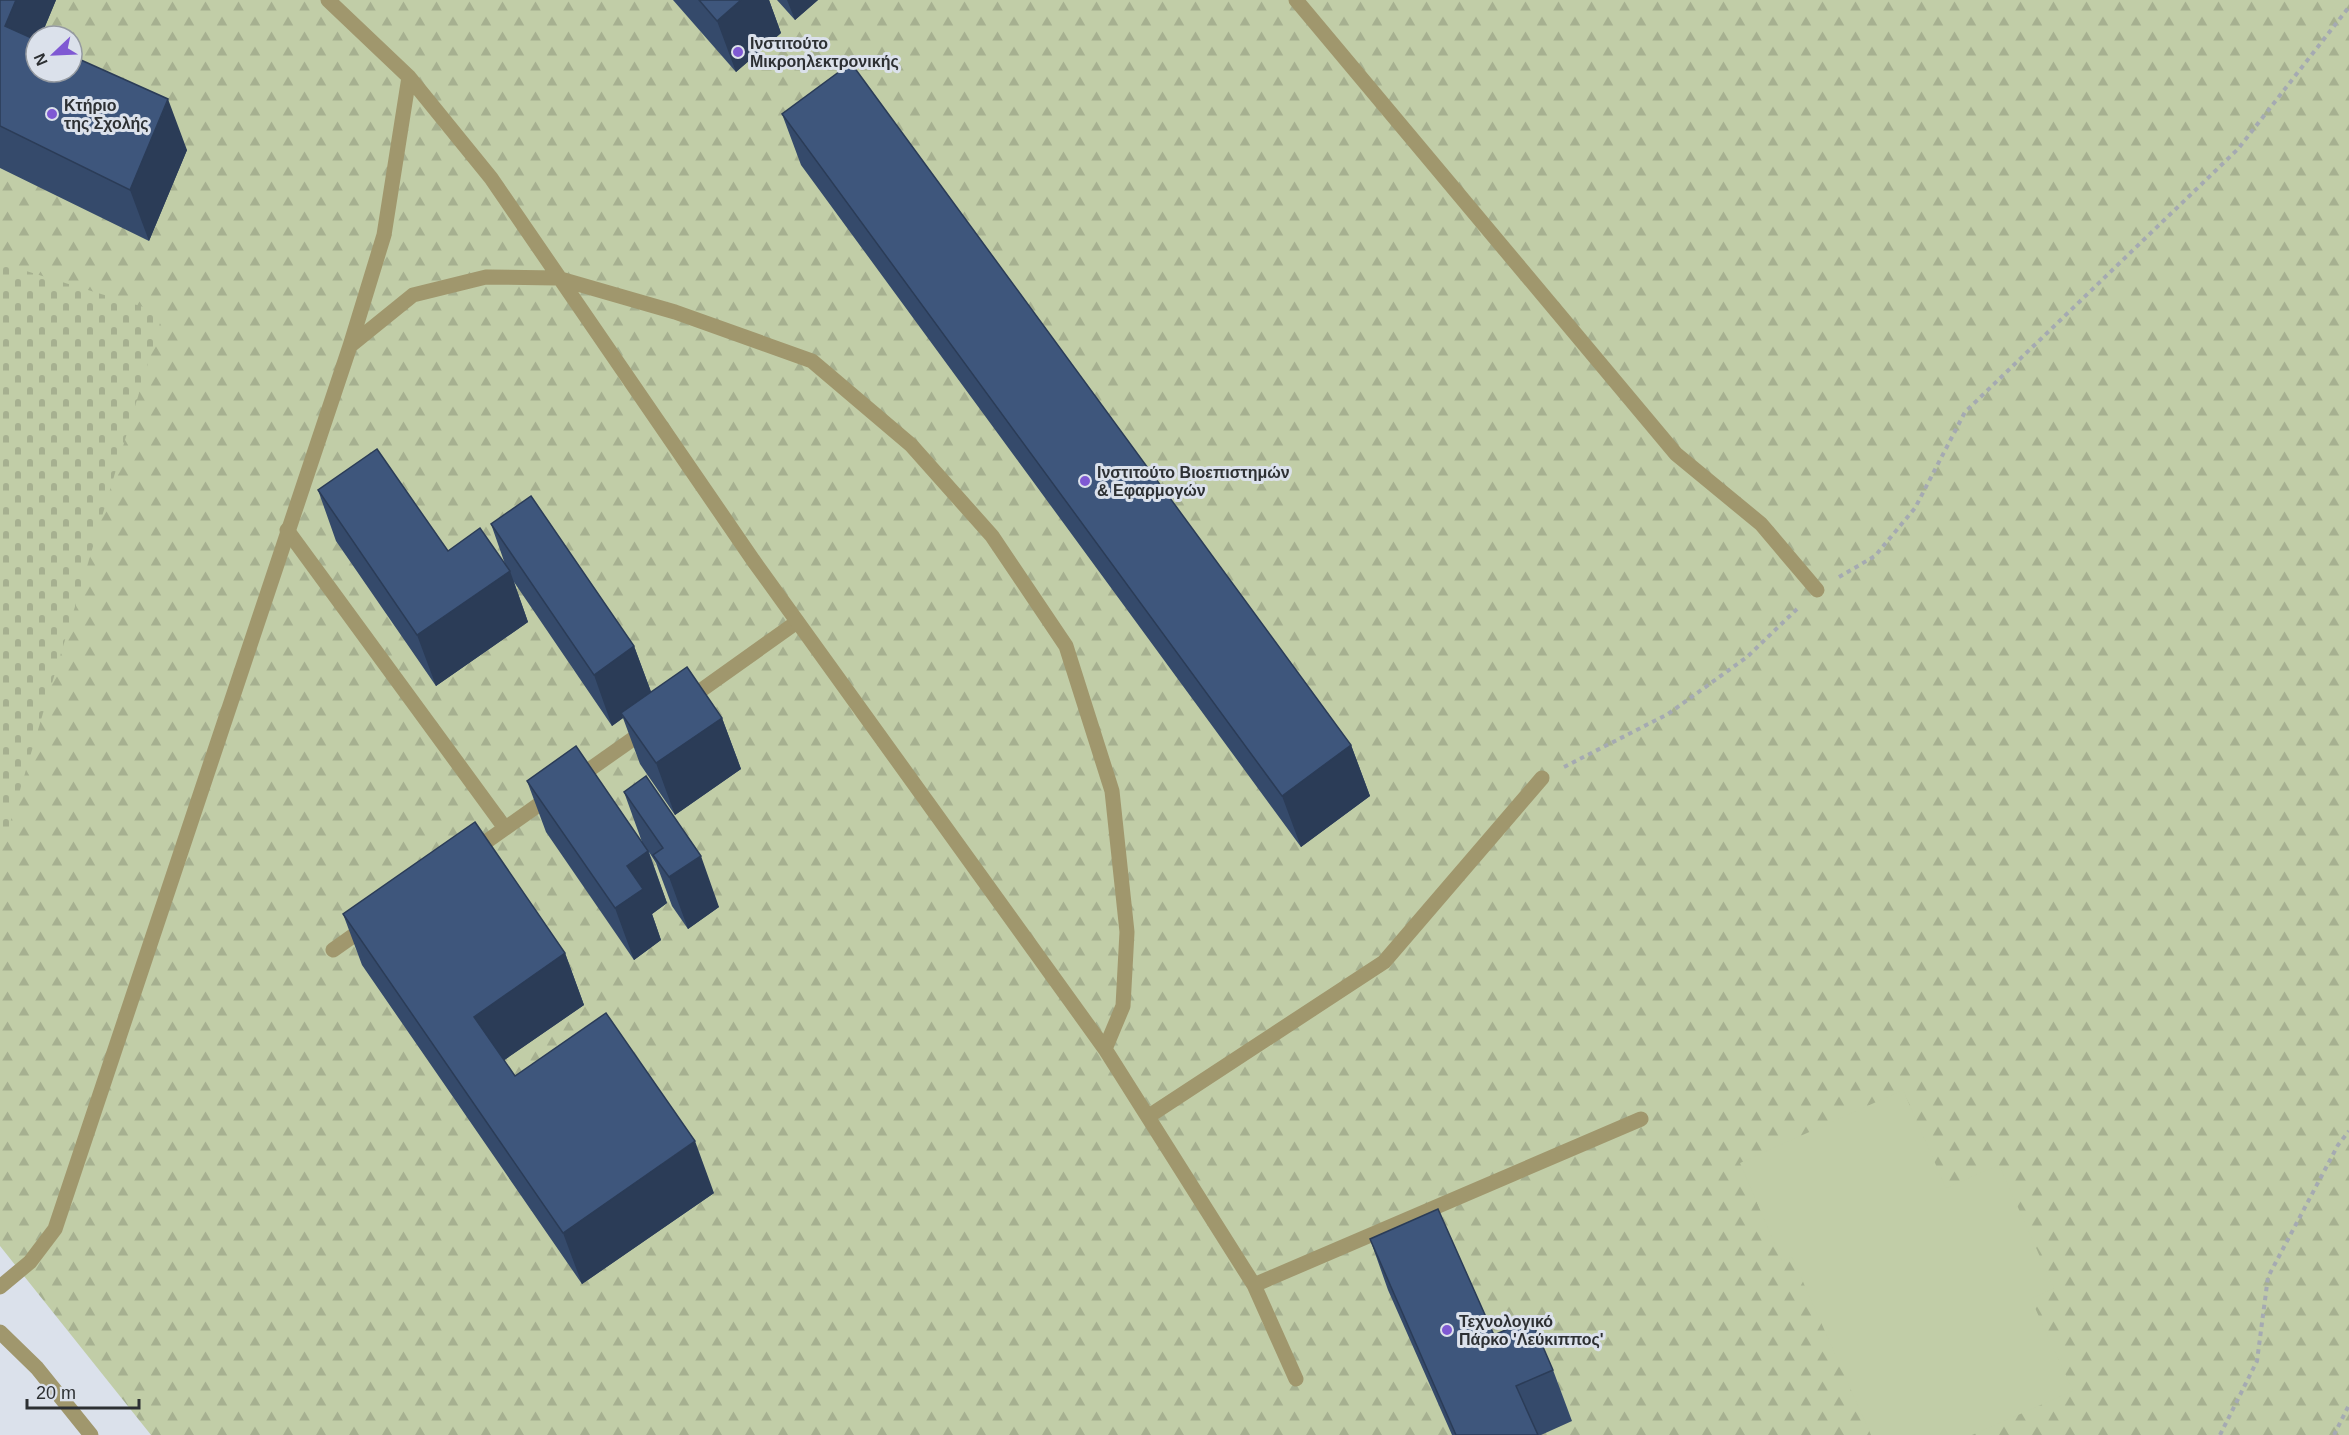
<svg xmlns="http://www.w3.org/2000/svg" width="2349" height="1435" viewBox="0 0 2349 1435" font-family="Helvetica,sans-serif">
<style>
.forest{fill:url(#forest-firs);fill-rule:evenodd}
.cemetery{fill:url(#cemetery-stones)}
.pitch{fill:#c1cda7}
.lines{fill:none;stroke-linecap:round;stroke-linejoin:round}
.path{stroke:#a5aab2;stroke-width:4;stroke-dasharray:4.5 4.5;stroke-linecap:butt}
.service{stroke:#a0976d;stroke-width:15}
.minor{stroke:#a0976d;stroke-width:15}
.tertiary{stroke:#a0976d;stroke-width:15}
.wall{fill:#354a6b}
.shaded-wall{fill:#2b3c57}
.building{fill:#3e567c;stroke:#2b3c57;stroke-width:1.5}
.poi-dot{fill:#7f59d3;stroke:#dbe1eb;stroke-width:2}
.labels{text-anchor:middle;stroke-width:6;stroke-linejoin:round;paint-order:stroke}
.poi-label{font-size:16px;font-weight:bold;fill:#2d3033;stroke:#dbe1eb;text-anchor:start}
</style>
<defs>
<pattern id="forest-firs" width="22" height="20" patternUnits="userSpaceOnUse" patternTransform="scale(1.5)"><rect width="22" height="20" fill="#c1cda7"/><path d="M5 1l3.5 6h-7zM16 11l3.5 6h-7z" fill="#a6b090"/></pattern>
<pattern id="cemetery-stones" width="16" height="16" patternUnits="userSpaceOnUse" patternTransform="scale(1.5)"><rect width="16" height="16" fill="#c1cda7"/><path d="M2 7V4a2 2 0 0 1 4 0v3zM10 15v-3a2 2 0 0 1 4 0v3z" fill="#a6b090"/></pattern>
</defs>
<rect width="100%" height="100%" fill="#dbe1eb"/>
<path class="forest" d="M0 0H2349V1435H151L0 1246ZM36 36H72V72H36Z"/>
<path class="cemetery" d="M0 263 163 313 8 830 0 828Z"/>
<path class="pitch" d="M1903 1090 1946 1188 1999 1165 2054 1288 2031 1299 2073 1391 1972 1435H1871L1792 1257 1782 1261 1740 1163Z"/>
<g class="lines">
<path class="path" d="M1839 577 1875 556 1915 508 1965 412 2238 149 2349 7
M1564 767 1668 714 1747 657 1797 609
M2220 1435 2257 1361 2268 1277 2338 1145 2349 1131
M2334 1435 2349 1405"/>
<path class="service" d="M287 530 505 828
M686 701 797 622
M576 779 647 729
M473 851 551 796
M333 950 367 926"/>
<path class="minor" d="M328 0 409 77 491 178 753 560 1105 1049 1254 1285 1296 1379
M1296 0 1676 454 1761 524 1817 590
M350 346 413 295 486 277 557 278 675 312 812 361 911 445 992 536 1066 646 1112 791 1127 932 1123 1006 1105 1049
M1149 1116 1384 962 1542 778
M1254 1285 1641 1119
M0 1287 30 1262 55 1229 350 346 384 235 409 77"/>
<path class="tertiary" d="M0 1332 37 1368 91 1435"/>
</g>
<path class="wall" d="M0 0H56L41 36H36V72L187 150 149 241 0 168Z
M673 0H769L781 33 736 72Z
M777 0H818L795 20Z
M782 114 1351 745 1370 796 1301 847 801 165Z
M318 490 448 551 505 564 491 524 634 646 651 692 722 718 741 769 675 815 640 764 623 718 612 726 514 582 528 622 436 686 336 541Z
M527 781 642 842 624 792 719 907 688 929 672 906 656 863 649 852 667 903 652 914 661 940 634 960 546 832Z
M343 914 565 953 584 1005 504 1060 515 1076 714 1193 582 1284 362 965Z
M1370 1239 1494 1335 1553 1370 1572 1421 1541 1435H1452L1388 1290Z"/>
<path class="shaded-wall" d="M16 0H56L41 36H36V47L5 26Z
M741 0H769L781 33 736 72 717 21Z
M787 0H818L795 20Z
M168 99 187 150 149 241 130 190Z
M510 571 528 622 436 686 417 635Z
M634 646 653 697 621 713 623 718 612 726 594 675Z
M722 718 741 769 675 815 656 763Z
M1351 745 1370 796 1301 847 1282 796Z
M648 851 667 903 652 914 661 940 634 960 615 908 627 866Z
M701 856 719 907 688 929 669 877Z
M565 953 584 1005 493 1068 474 1017Z
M695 1141 714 1193 582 1284 563 1233Z"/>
<path class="building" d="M0 0H16L5 26 36 40V72H72V56L168 99 130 190 0 126Z
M699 0H741L717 21Z
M851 63 1351 745 1282 796 782 114Z
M377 449 448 551 480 528 510 571 417 635 318 490Z
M531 496 634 646 594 675 491 524Z
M687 667 722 718 656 763 621 713Z
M576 746 648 851 627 866 643 889 615 908 527 781Z
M646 776 701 856 669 877 653 855 663 848 624 792Z
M475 822 565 953 474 1017 515 1076 606 1013 695 1141 563 1233 343 914Z
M1438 1209 1494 1335 1531 1319 1553 1370 1516 1386 1538 1435H1456L1370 1239Z"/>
<g class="poi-dot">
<circle cx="738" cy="52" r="6"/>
<circle cx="52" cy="114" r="6"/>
<circle cx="1085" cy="481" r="6"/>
<circle cx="1447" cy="1330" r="6"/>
</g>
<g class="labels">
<g class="poi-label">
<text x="750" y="49">Ινστιτούτο<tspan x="750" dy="18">Μικροηλεκτρονικής</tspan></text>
<text x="64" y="111">Κτήριο<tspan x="64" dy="18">της Σχολής</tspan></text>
<text x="1097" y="478">Ινστιτούτο Βιοεπιστημών<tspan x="1097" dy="18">&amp; Εφαρμογών</tspan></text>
<text x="1459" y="1327">Τεχνολογικό<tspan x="1459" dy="18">Πάρκο 'Λεύκιππος'</tspan></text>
</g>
</g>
<g transform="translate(54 54) rotate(247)"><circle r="28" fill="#dbe1eb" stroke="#959aa1" stroke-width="1.5"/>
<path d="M0-4.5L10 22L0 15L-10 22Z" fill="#7f59d3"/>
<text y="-9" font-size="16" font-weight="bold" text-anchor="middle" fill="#2d3033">N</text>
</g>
<path d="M27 1399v9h112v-9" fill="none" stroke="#2d3033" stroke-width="3"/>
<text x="36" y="1399" font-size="18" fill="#2d3033" stroke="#dbe1eb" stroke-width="4.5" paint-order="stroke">20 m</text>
</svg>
